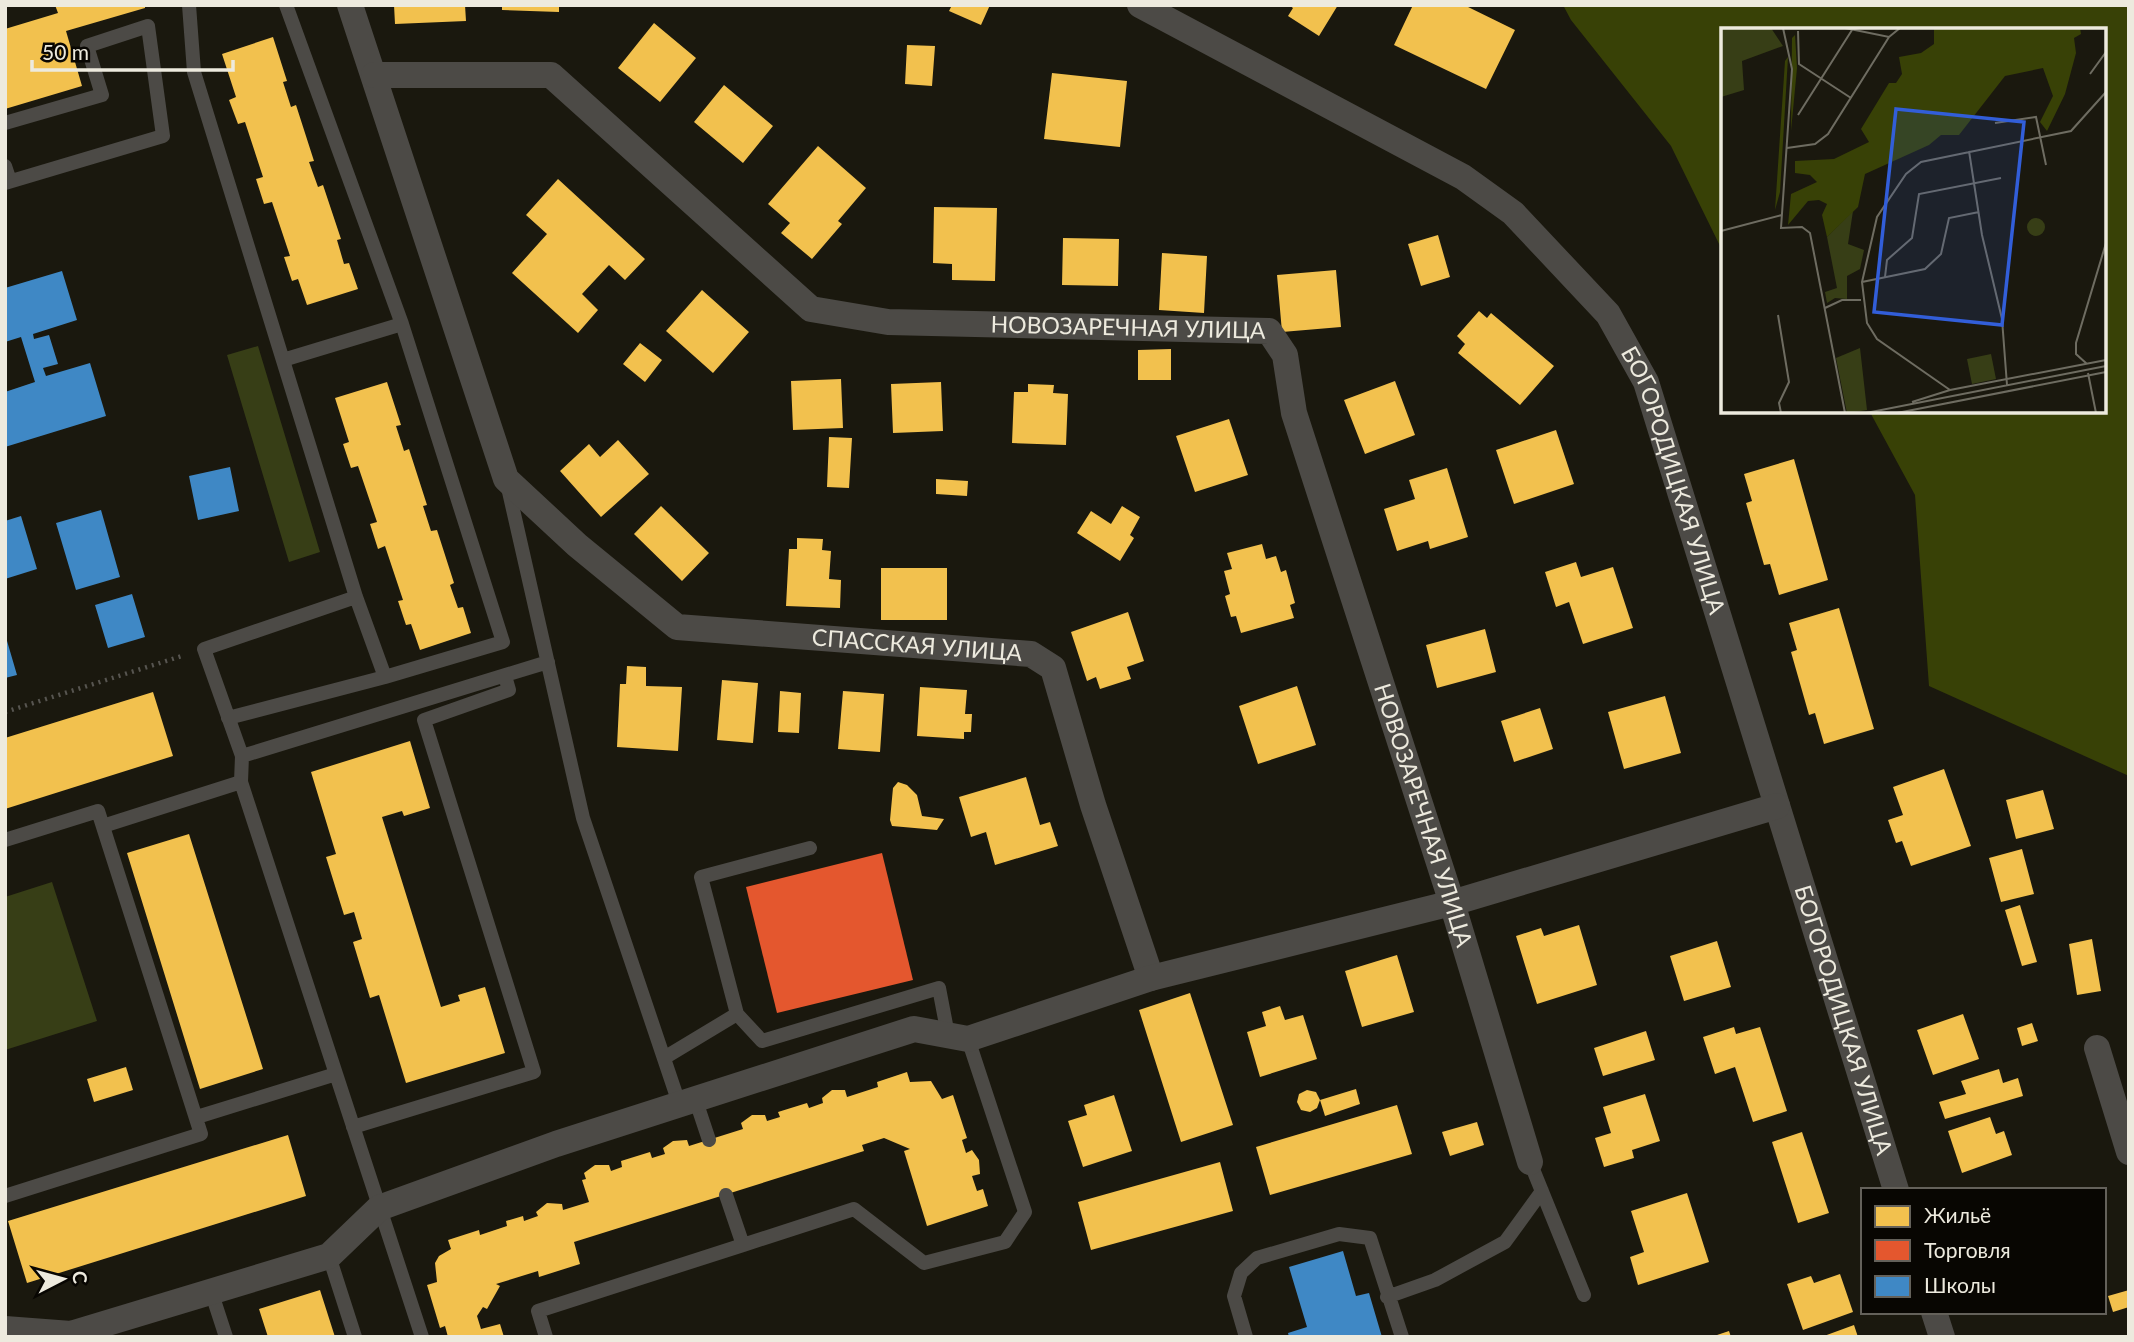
<svg xmlns="http://www.w3.org/2000/svg" width="2134" height="1342" viewBox="0 0 2134 1342" font-family="Lato,sans-serif">
<style>
.green{fill:#373e16}
.forest{fill:#384106}
.homes{fill:#f2c14e}
.shops{fill:#e4572e}
.schools{fill:#3f88c5}
.lines{fill:none;stroke-linecap:round;stroke-linejoin:round}
.path{stroke:#575550;stroke-width:4.5;stroke-dasharray:2 5;stroke-linecap:butt}
.lane{stroke:#4c4a46;stroke-width:14}
.street{stroke:#4c4a46;stroke-width:26}
.labels{text-anchor:middle;stroke-width:7;stroke-linejoin:round;paint-order:stroke}
.street-label{font-size:23px;fill:#edeade;stroke:#080602}
.inset-road{fill:none;stroke:#6e6c61;stroke-width:2}
.view{fill:#325ed9;fill-opacity:0.15;stroke:#325ed9;stroke-width:3.5}
.inset-edge{fill:none;stroke:#edeade;stroke-width:3.5}
</style>
<rect width="100%" height="100%" fill="#1a180e"/>
<path class="green" d="M258 346 320 552 289 562 227 355Z
M52 882 97 1021 5 1050V897Z"/>
<path class="forest" d="M1563 5H2129V776L1929 686 1915 495 1871 414 1864 411H2104V30H1723V252L1671 146 1571 20Z"/>
<path class="homes" d="M55 5H145V8L66 31 82 86 5 109V29L58 13Z
M394 5H465L466 21 395 24Z
M502 5H559V12L502 10Z
M952 5H990L981 25 949 11Z
M1289 5H1338L1319 36 1288 16 1293 8Z
M1413 5H1464L1515 30 1486 89 1394 45Z
M654 23 696 58 660 102 618 68Z
M273 37 287 81 283 82 291 107 296 105 314 161 309 162 318 187 323 185 341 239 337 240 344 264 349 263 358 289 307 305 298 279 292 281 284 257 290 256 272 202 264 204 256 179 263 177 245 122 238 124 229 100 236 97 222 54Z
M907 45 935 46 932 86 905 84Z
M1052 73 1127 81 1120 147 1044 139Z
M724 85 773 126 743 163 694 122Z
M818 146 866 188 838 221 842 224 812 259 781 233 790 223 768 204Z
M558 179 645 259 625 280 609 265 582 294 598 310 578 333 512 273 547 234 526 215Z
M934 207 997 208 995 281 952 280V264L933 263Z
M1438 235 1450 277 1421 286 1408 244Z
M1063 238 1119 239 1118 286 1062 285Z
M1162 253 1207 256 1204 313 1159 310Z
M1336 270 1341 327 1282 332 1277 275Z
M702 290 749 332 713 373 666 331Z
M1479 311 1487 318 1491 313 1554 366 1520 405 1458 353 1465 344 1457 336Z
M640 343 662 360 645 382 623 364Z
M1171 349V380H1138V350Z
M841 379 843 428 793 430 791 381Z
M1395 381 1415 435 1365 454 1344 400Z
M387 382 401 425 396 426 404 451 409 449 427 505 423 506 431 531 437 530 454 583 450 585 458 608 463 607 471 633 420 650 411 624 406 625 398 601 403 600 385 546 378 549 370 524 377 522 358 466 351 468 343 444 349 442 335 398Z
M941 382 943 431 893 433 891 384Z
M1028 384 1054 385 1053 393 1068 394 1066 445 1012 443 1014 392H1028Z
M1229 419 1248 475 1195 492 1176 436Z
M1556 430 1574 484 1514 504 1496 450Z
M829 437 852 438 849 488 827 487Z
M618 440 649 474 601 517 560 471 589 444 600 457Z
M1794 459 1828 580 1779 595 1770 564 1764 565 1746 503 1752 501 1744 474Z
M1447 468 1468 537 1430 549 1428 541 1397 551 1384 509 1415 499 1409 480Z
M936 479 968 481 967 496 936 494Z
M661 506 709 553 682 581 634 534Z
M1122 506 1140 517 1130 535 1134 538 1120 561 1077 533 1091 511 1111 524Z
M797 538 823 539 822 550 831 551 829 579 841 580 840 608 786 606 789 549H797Z
M1262 544 1266 559 1276 556 1281 572 1286 570 1295 603 1290 605 1294 618 1241 633 1236 616 1231 617 1225 596 1230 594 1224 571 1232 569 1227 553Z
M1576 562 1581 577 1613 567 1633 628 1583 644 1569 602 1556 607 1545 572Z
M881 568H947V620H881Z
M1839 608 1874 729 1824 744 1815 713 1809 715 1791 652 1797 650 1789 623Z
M1128 612 1144 661 1127 667 1131 679 1100 689 1096 677 1087 681 1071 632Z
M1485 629 1496 672 1437 688 1426 645Z
M627 666 646 667V686L682 687 678 751 617 747 620 684H626Z
M722 680 758 683 753 743 717 740Z
M1297 686 1316 745 1258 764 1239 706Z
M920 687 967 690 965 714H972L971 732H964V739L917 736Z
M780 691 801 693 799 733 778 732Z
M843 691 884 694 880 752 838 749Z
M153 692 173 756 5 809V738Z
M1665 696 1681 753 1624 769 1608 712Z
M1540 708 1553 749 1514 762 1501 721Z
M410 741 430 808 404 816 402 811 382 817 441 1007 460 1001 458 995 485 987 505 1053 406 1083 379 995 370 998 353 942 362 939 354 912 344 915 326 857 336 854 311 772Z
M1944 769 1971 846 1911 866 1902 841 1896 843 1888 820 1903 815 1893 787Z
M1026 777 1040 825 1050 822 1058 846 995 865 986 832 971 837 959 797Z
M898 782 907 785 917 795 922 816 944 819 937 830 892 826 890 820 893 788Z
M2043 790 2054 829 2016 839 2006 800Z
M189 834 263 1069 200 1089 127 853Z
M2022 849 2034 894 2001 902 1989 858Z
M2020 905 2037 962 2022 966 2005 910Z
M1579 925 1597 985 1537 1004 1516 936 1541 928 1544 936Z
M2092 939 2101 991 2077 995 2069 944Z
M1717 941 1731 987 1684 1001 1670 956Z
M1397 955 1414 1012 1362 1027 1345 971Z
M1190 993 1233 1125 1181 1142 1139 1010Z
M1280 1006 1285 1020 1303 1015 1317 1059 1260 1077 1247 1032 1266 1026 1262 1012Z
M1963 1014 1979 1059 1933 1075 1917 1030Z
M2032 1023 2038 1041 2022 1046 2017 1028Z
M1734 1027 1736 1034 1760 1027 1787 1111 1753 1122 1735 1067 1715 1074 1703 1037Z
M1646 1031 1655 1060 1603 1076 1594 1048Z
M126 1067 133 1090 94 1102 87 1079Z
M1999 1069 2003 1083 2018 1078 2023 1096 1945 1119 1939 1102 1966 1094 1961 1081Z
M907 1072 910 1082 931 1081 942 1099 953 1095 967 1138 962 1140 966 1153 972 1150 979 1160 980 1174 972 1176 977 1191 983 1189 988 1206 927 1226 904 1151 910 1149 884 1138 862 1145 864 1151 574 1242 580 1264 539 1277 538 1271 496 1284 500 1286 487 1309 483 1307 477 1316 481 1329 500 1324 504 1337H448L445 1326 440 1328 427 1285 437 1282 435 1263 439 1256 451 1249 448 1240 479 1230 480 1235 507 1226 506 1221 523 1216 524 1221 538 1216 536 1212 547 1203 562 1204 563 1210 589 1202 582 1180 586 1179 584 1173 595 1165H609L611 1171 622 1167 621 1161 650 1152 652 1158 665 1154 663 1148 673 1141 687 1140 689 1146 743 1129 741 1123 752 1115H765L767 1121 780 1117 778 1112 807 1103 809 1108 823 1103 822 1098 832 1090H845L847 1097 878 1087 877 1082Z
M1356 1089 1360 1104 1325 1116 1320 1100 1317 1108 1310 1112 1301 1110 1297 1102 1299 1094 1307 1090 1316 1092 1320 1100Z
M1645 1094 1660 1141 1632 1150 1634 1158 1604 1167 1595 1138 1611 1133 1603 1107Z
M1114 1095 1132 1151 1083 1167 1068 1121 1087 1115 1084 1105Z
M1397 1105 1412 1154 1270 1195 1256 1147Z
M1990 1117 1996 1134 2004 1131 2012 1155 1962 1173 1948 1131Z
M1477 1122 1484 1145 1450 1156 1442 1132Z
M1802 1132 1829 1213 1798 1223 1772 1142Z
M288 1135 306 1196 27 1283 8 1221Z
M1220 1162 1233 1211 1091 1250 1078 1202Z
M1687 1193 1709 1262 1638 1285 1630 1257 1644 1252 1631 1211Z
M1840 1274 1853 1312 1803 1330 1787 1284 1811 1276 1814 1283Z
M320 1290 335 1337H268L259 1309Z
M2129 1290V1307L2113 1312 2108 1296Z
M1854 1325 1858 1337H1824V1336Z
M1729 1331 1731 1337H1714V1336Z"/>
<path class="shops" d="M882 853 913 980 777 1013 746 887Z"/>
<path class="schools" d="M62 271 77 320 33 334 34 339 49 335 58 364 43 368 46 376 90 363 106 416 5 447V392L35 382 21 337 5 342V288Z
M230 467 239 511 198 520 189 476Z
M101 510 120 577 76 590 56 523Z
M21 516 37 569 5 579V521Z
M132 594 145 637 108 648 95 605Z
M5 634 17 675 5 678Z
M1343 1251 1356 1296 1369 1293 1382 1337H1289L1288 1333 1307 1327 1289 1267Z"/>
<g class="lines">
<path class="path" d="M5 712 185 655"/>
<path class="lane" d="M189 5 194 72 356 597 385 677 503 642 402 324 286 5
M5 123 102 95 87 46 148 26 163 136 5 183
M5 166 10 181
M283 360 402 324
M507 483 583 818 680 1106
M228 718 385 677
M242 756 204 649 356 597
M241 782 242 756 548 662
M103 826 241 782 336 1074 197 1117
M5 840 98 811 201 1134 5 1196
M737 1014 762 1041 939 988 948 1035
M664 1058 737 1014 701 877 810 848
M336 1074 422 1337
M696 1101 709 1140
M353 1127 534 1072 424 720 509 690 505 676
M1530 1162 1584 1295
M743 1245 854 1209 924 1263 1005 1242 1025 1212 968 1039
M329 1256 355 1337
M211 1291 226 1337
M1387 1297 1435 1280 1505 1242 1542 1191
M546 1337 538 1311 743 1245 726 1195
M1246 1337 1234 1296 1241 1273 1257 1258 1339 1234 1370 1238 1402 1337"/>
<g class="street">
<path id="s1" d="M350 5 506 479 577 545 677 627 1031 654 1053 668 1093 805 1151 978"/>
<path id="s2" d="M1140 5 1463 177 1513 213 1608 314 1646 382 1896 1190"/>
<path id="s3" d="M374 75H551L811 309 888 322 1269 331 1285 355 1294 413 1452 903 1530 1162"/>
<path d="M2097 1048 2129 1152"/>
<path d="M1934 1312 1942 1337"/>
<path d="M5 1329 71 1334 329 1256 379 1208 556 1144 914 1029 968 1039 1151 978 1452 903 1777 806"/>
</g>
</g>
<g class="labels">
<g class="street-label">
<text dy="8" stroke="none"><textPath href="#s3" startOffset="845">НОВОЗАРЕЧНАЯ УЛИЦА</textPath></text>
<text dy="8" stroke="none"><textPath href="#s2" startOffset="746">БОГОРОДИЦКАЯ УЛИЦА</textPath></text>
<text dy="8" stroke="none"><textPath href="#s1" startOffset="966">СПАССКАЯ УЛИЦА</textPath></text>
<text dy="8" stroke="none"><textPath href="#s3" startOffset="1496">НОВОЗАРЕЧНАЯ УЛИЦА</textPath></text>
<text dy="8" stroke="none"><textPath href="#s2" startOffset="1312">БОГОРОДИЦКАЯ УЛИЦА</textPath></text>
</g>
</g>
<g transform="translate(1721 28)">
<rect width="385" height="385" fill="#1a180e"/>
<path d="M0 0H50L62 18 21 33 23 62 0 69ZM132 183 127 216 143 222 139 241 126 248V271L114 270 106 275 104 264 116 260 106 209ZM306 199a9 9 0 1 1 18 0a9 9 0 1 1-18 0ZM139 320 146 382 126 385 115 330ZM270 326 275 351 251 356 246 331Z" fill="#373e16"/>
<path d="M213 0H359L360 6 353 10 355 25 344 66 326 103 319 94 332 68 322 40 284 48 238 107H220L208 117 144 146 137 179 106 209 101 187 106 176 98 172 87 173 67 197 70 166 96 154 89 147 74 145V133L113 131 148 114 140 101 168 55H175L181 46 178 29 200 25 213 16ZM74 7 76 40 70 103 71 10ZM67 29 59 164 54 182 64 33Z" fill="#384106"/>
<path class="inset-road" d="M62 0 71 41 60 200 81 199 89 205 124 385M124 0 168 9 179 0M77 3 78 36 130 70M369 46 385 24M77 87 131 2M274 95 315 89 325 137M66 120 94 116 107 106 168 9M248 123 261 207 281 291 286 357M0 203 61 187M164 249 166 232 191 210 198 166 280 150M141 254 204 241 220 226 228 190 258 184M104 280 121 272H140M57 287 68 354 58 375 60 385M366 336 355 326V315L385 215M367 345 375 385M229 362 156 311 146 295 141 254 156 189 185 146 200 134 350 103 385 64M191 374 229 362 385 332M145 385 385 338M176 385 385 344"/>
<path class="view" d="M175 81 303 94 281 297 153 284Z"/>
<rect width="385" height="385" class="inset-edge"/>
</g>
<rect width="2134" height="1342" fill="none" stroke="#edeade" stroke-width="14"/>
<rect x="1861" y="1188" width="245" height="126" fill="#080602" stroke="#64615a" stroke-width="2"/>
<rect x="1875" y="1206" width="35" height="21" fill="#f2c14e" stroke="#64615a" stroke-width="2"/>
<text x="1924" y="1223" font-size="21" fill="#edeade">Жильё</text>
<rect x="1875" y="1240" width="35" height="21" fill="#e4572e" stroke="#64615a" stroke-width="2"/>
<text x="1924" y="1258" font-size="21" fill="#edeade">Торговля</text>
<rect x="1875" y="1276" width="35" height="21" fill="#3f88c5" stroke="#64615a" stroke-width="2"/>
<text x="1924" y="1293" font-size="21" fill="#edeade">Школы</text>
<g transform="translate(63 1279) rotate(84)" stroke="#080602" stroke-width="5" paint-order="stroke">
<path d="M0-5L12 26L0 18L-12 26Z" fill="#edeade"/>
<text y="-10" font-size="19" font-weight="bold" text-anchor="middle" fill="#edeade">С</text>
</g>
<path d="M32 60v10h201v-10" fill="none" stroke="#edeade" stroke-width="3.5"/>
<text x="42" y="60" font-size="21" fill="#edeade" stroke="#080602" stroke-width="5" paint-order="stroke">50 m</text>
</svg>
